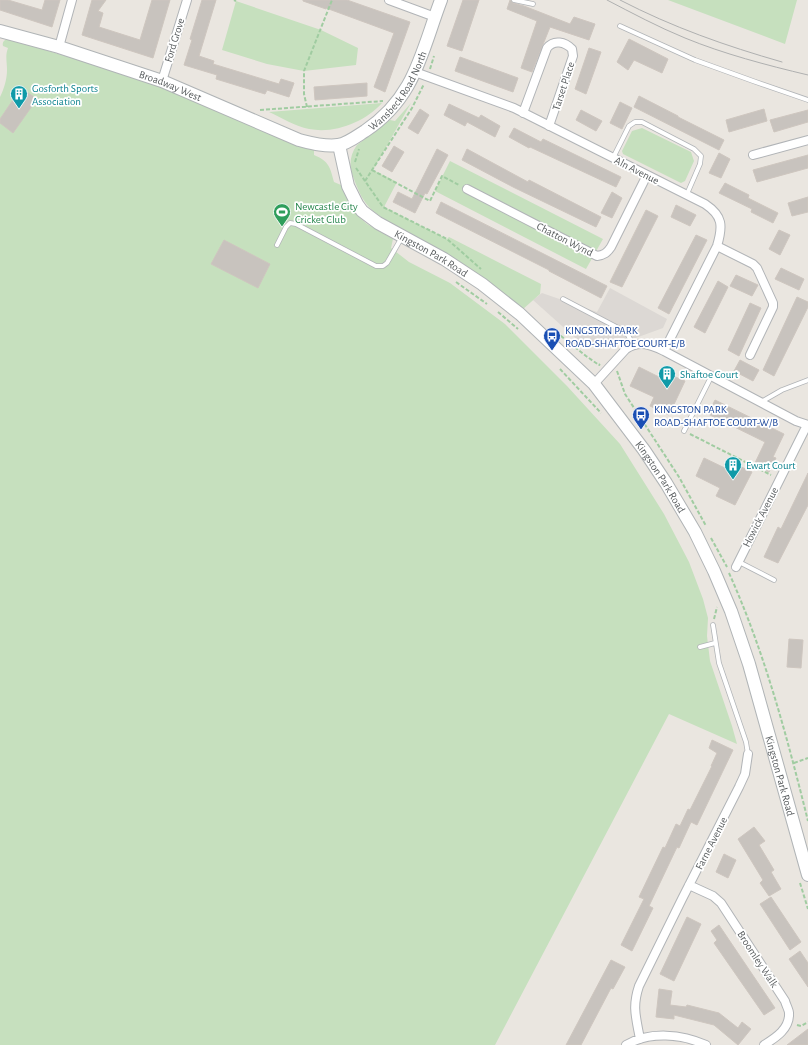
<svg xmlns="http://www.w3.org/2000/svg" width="808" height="1045" viewBox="0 0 808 1045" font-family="'Alegreya Sans',sans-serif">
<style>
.industrial{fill:#dcd8d4}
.green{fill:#c6e0be}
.building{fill:#c8c3be;stroke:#cec6bf}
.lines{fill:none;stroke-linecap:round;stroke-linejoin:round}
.lane-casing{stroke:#b1b4b7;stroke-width:5.5}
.street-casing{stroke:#b1b4b7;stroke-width:10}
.secondary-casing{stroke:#b0b4b6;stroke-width:14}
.path{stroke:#a0cca1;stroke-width:2;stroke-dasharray:4 2;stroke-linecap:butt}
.lane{stroke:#fff;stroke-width:4}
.street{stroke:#fff;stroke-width:8}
.secondary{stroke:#fff;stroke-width:12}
.tram{stroke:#afb0b0;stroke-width:1}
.labels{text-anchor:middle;stroke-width:3.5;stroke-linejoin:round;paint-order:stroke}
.street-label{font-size:11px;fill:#595d5f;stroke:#fff}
.culture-label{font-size:11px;fill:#0d838f;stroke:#fff;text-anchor:start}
.leisure-label{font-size:11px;fill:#27864d;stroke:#fff;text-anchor:start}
.transit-label{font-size:11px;fill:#164399;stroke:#fff;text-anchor:start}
</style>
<rect width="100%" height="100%" fill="#eae6e0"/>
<path class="industrial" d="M610 288 667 319 663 328 608 348 581 343 533 300 542 293 597 312Z"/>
<path class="green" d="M668 0H797L785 44Z
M236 1 321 30 358 48 356 65 304 71 267 64 222 50Z
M8 39 136 77 216 109 295 144 314 150V155C329 161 330 167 334 182L341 185 351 206 359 217 367 224 393 239 391 248 409 262 450 283 505 324 567 386 620 444 664 514 689 562 703 599 708 618 707 636 710 661 732 726 737 744 669 714 495 1045H0V97C4 89 7 79 7 70 7 61 5 56 8 48L3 46C2 42 4 40 8 39Z
M382 103C365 122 335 134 309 129 295 126 282 118 269 112Z
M411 103 373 170 397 182 384 207 447 239 449 237 541 284 540 294 522 310C495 290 469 268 440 250 418 237 392 227 372 210 363 202 358 190 354 179 349 167 349 156 357 145L390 120 395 121Z
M642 128 691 152 694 161 685 181 681 183 623 154 622 151 632 131Z
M450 161 603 239 586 269 435 191Z"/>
<path class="building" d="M0 0H8L42 10 45 0H60L52 27 0 10Z
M92 0H106L98 11 103 13 99 27 140 40 152 0H170L153 58 82 35Z
M202 0H216L199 56 214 61 213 64 279 84 281 79 294 83 289 97 267 90 265 94 216 79 217 75 184 65 192 40 190 39Z
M303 0H347L410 22 385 92 374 87 394 33 326 8V9L303 1Z
M463 0H479L462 51 447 46Z
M510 0 513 3 524 6 570 24 574 17 595 24 589 40 550 27 532 72 521 68 537 21 507 9Z
M629 39 668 59 662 73 634 60 628 70 617 62Z
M589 48 601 52 586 94 575 89Z
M460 57 518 78 513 92 455 71Z
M367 83V96L315 100 314 87Z
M21 88 37 99 13 133 0 123V119Z
M639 96 678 116V117L724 140 719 150 634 107Z
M620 102 632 108 622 129 610 123Z
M449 104 479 118 481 115 500 126 495 137 467 122 465 126 444 115Z
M420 109 429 115 418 134 408 128Z
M764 109 767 121 729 132 726 120Z
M581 110 602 121 596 131 576 120Z
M808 110V122L774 132 770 120Z
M514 128 541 142 543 139 621 177 616 187 530 147 529 148 509 137Z
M394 146 404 152 392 172 382 166Z
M437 149 448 155 427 194 425 193 415 213 393 202 398 192 412 199Z
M467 149 528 182 529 180 601 217 596 227 513 187 462 160Z
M719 153 730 159 721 178 709 173Z
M808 155V168L757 182 753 170Z
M725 183 749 195 748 198 778 213 773 223 751 212 752 209 719 193Z
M612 192 622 198 612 218 601 213Z
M808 197V212L792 216 788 203Z
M441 202 607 286 601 298 549 271V270L436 213Z
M676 205 696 215 690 226 671 217Z
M646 210 658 216 622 287 610 282Z
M779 230 790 235 780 255 769 249Z
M696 235 707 240 669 314 658 308Z
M224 240 270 264 258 288 211 264Z
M781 268 804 279 799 290 775 279Z
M736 275 758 285 752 296 730 286Z
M718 281 728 287 705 333 694 327Z
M797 297 808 302V307L774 376 763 370Z
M750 303 761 308 739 356 728 350Z
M740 360 759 370 753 381 734 371Z
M639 367 663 379 666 373 685 381 669 415 650 406 654 397 630 386Z
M715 400 784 434 773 457 776 458 769 472 754 465 765 442 708 414Z
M704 458 729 470 733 463 752 472 735 505 716 496 720 488 696 476Z
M808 473V505L778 563 764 557 778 527 781 529Z
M789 639 803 640 801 668 787 667Z
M712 740 733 750 697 825 691 822 679 848 677 847 649 906 653 908 632 951 621 945 644 899 639 897 663 847 665 848 676 824 680 826 688 809 690 810 712 766H711L717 753 709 748Z
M754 827 765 841 759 845 774 870 771 872 781 889 769 896 760 883 763 880 738 839Z
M724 854 736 860 728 878 716 872Z
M771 897 801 942 790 950 760 904Z
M687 917 701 924 674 981 660 974Z
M719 925 775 1008 764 1015 714 943 717 940 711 931Z
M800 951 808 963V987L789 959Z
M611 960 625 967 613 989 611 988 581 1045H566Z
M659 989 672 991 670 1005 686 1007 687 1005 719 1013 738 1028 742 1022 751 1029 738 1045 714 1025 674 1015V1019L656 1017Z
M808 1029V1045H787Z"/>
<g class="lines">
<g class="lane-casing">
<path id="lane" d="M514 0 533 4
M620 26 695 60 753 81 808 100
M613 158 629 126 635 122H642L694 149 701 156 700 164 687 194
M277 245 286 227 290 223 296 224 376 266H383L387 263 402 237
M563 299 624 331 628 335 633 345
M761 402 782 390 808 380
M684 431 711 377
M739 562 774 580
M713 625 719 663 746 742 748 754
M700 647 715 643"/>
</g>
<g class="street-casing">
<path id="street" d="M389 0 435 17
M59 47 72 0
M415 72 514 108 705 204C723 216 723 226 717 246L664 351
M162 81 187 0
M523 113 547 48C554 39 565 42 572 49L573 56 549 126
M753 155 808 140
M467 189 597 256C604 255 607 253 611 247L647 175
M717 246 753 264 757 268 773 303V307L750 355
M594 384 626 349C640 340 651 345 664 351L796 421 808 425
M736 567 807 425
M689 885 713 896 721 903 785 1001C786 1005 789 1010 789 1013 790 1029 775 1038 764 1045
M640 1039C636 1017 632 1007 639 986L682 899 739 787 745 774 748 754
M626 1045C650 1031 682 1034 706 1045"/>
</g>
<g class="secondary-casing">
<g id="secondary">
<path id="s1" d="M0 31 59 47 162 81 299 140C311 143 325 147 338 145 347 144 357 136 365 131 415 98 421 53 441 0"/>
<path id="s2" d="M339 145 348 186 357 204 362 211 378 223 444 259 482 284 520 314 594 384 644 450 666 483 695 532 714 571 731 611 749 664 808 875"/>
</g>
</g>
<path class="path" d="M234 0 236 1
M430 69 434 56
M307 107 304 94V71L332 0
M260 110 383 101
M355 162 359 149
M356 168 383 207 447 239 481 269
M372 170 430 201 442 176 459 185
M365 181 412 108 424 84
M456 282 487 304
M498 312 518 329
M556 332 586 356 599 365 600 364
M560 369 601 413
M617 371 625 394 679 477 706 526
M690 434 771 475
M711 538 727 567
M729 573C765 653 787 737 808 821
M714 619 717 607
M794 763 808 758
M800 883 808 909
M797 1025 801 1026 808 1022"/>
<use href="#lane" class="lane"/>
<use href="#street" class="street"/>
<use href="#secondary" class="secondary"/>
<path class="tram" d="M607 0C632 13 658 27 685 38 724 54 766 65 808 75
M620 0C672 27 726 46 782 62"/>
</g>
<defs>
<g id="building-pin" transform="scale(0.9)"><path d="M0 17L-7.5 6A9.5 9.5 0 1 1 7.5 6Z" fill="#0f9aa8" stroke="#fff"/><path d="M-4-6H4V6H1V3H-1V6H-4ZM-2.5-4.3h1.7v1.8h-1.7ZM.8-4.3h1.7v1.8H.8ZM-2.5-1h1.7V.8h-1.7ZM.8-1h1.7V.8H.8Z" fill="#fff"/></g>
<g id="stadium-pin" transform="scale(0.9)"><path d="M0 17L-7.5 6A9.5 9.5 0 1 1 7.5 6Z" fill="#2e9e5b" stroke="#fff"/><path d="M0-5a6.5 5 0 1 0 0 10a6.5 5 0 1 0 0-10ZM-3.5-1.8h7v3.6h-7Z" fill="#fff"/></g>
<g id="bus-pin" transform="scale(0.9)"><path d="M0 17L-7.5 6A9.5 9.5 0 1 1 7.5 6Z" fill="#1a4fb4" stroke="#fff"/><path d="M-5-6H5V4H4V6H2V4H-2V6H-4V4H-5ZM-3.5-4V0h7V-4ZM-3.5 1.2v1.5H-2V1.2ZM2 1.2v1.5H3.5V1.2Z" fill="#fff"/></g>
</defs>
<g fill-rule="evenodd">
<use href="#building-pin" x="19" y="94"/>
<use href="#stadium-pin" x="282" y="212"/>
<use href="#bus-pin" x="552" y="336"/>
<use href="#building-pin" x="667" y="374"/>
<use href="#bus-pin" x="641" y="415"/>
<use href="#building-pin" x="733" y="465"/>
</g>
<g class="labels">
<g class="street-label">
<text transform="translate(174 40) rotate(-73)" y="4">Ford Grove</text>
<text dy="4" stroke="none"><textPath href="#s1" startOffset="179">Broadway West</textPath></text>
<text transform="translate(563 86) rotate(-72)" y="4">Tarset Place</text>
<text dy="4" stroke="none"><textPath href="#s1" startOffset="442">Wansbeck Road North</textPath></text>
<text transform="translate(637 170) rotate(27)" y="4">Aln Avenue</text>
<text transform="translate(565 239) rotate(27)" y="4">Chatton Wynd</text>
<text dy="4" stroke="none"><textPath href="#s2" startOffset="152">Kingston Park Road</textPath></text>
<text dy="4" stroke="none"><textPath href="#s2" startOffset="476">Kingston Park Road</textPath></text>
<text transform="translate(760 517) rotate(-63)" y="4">Howick Avenue</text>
<text dy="4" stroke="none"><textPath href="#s2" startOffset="800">Kingston Park Road</textPath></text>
<text transform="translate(711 843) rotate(-63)" y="4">Farne Avenue</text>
<text transform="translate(758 959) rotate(57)" y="4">Broomley Walk</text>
</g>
<g class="culture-label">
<text x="32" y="92">Gosforth Sports<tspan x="32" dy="13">Association</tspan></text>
<text x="680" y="378">Shaftoe Court</text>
<text x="746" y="469">Ewart Court</text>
</g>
<g class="leisure-label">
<text x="295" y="210">Newcastle City<tspan x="295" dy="13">Cricket Club</tspan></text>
</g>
<g class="transit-label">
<text x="565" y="334">KINGSTON PARK<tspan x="565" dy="13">ROAD-SHAFTOE COURT-E/B</tspan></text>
<text x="654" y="413">KINGSTON PARK<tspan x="654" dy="13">ROAD-SHAFTOE COURT-W/B</tspan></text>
</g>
</g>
</svg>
